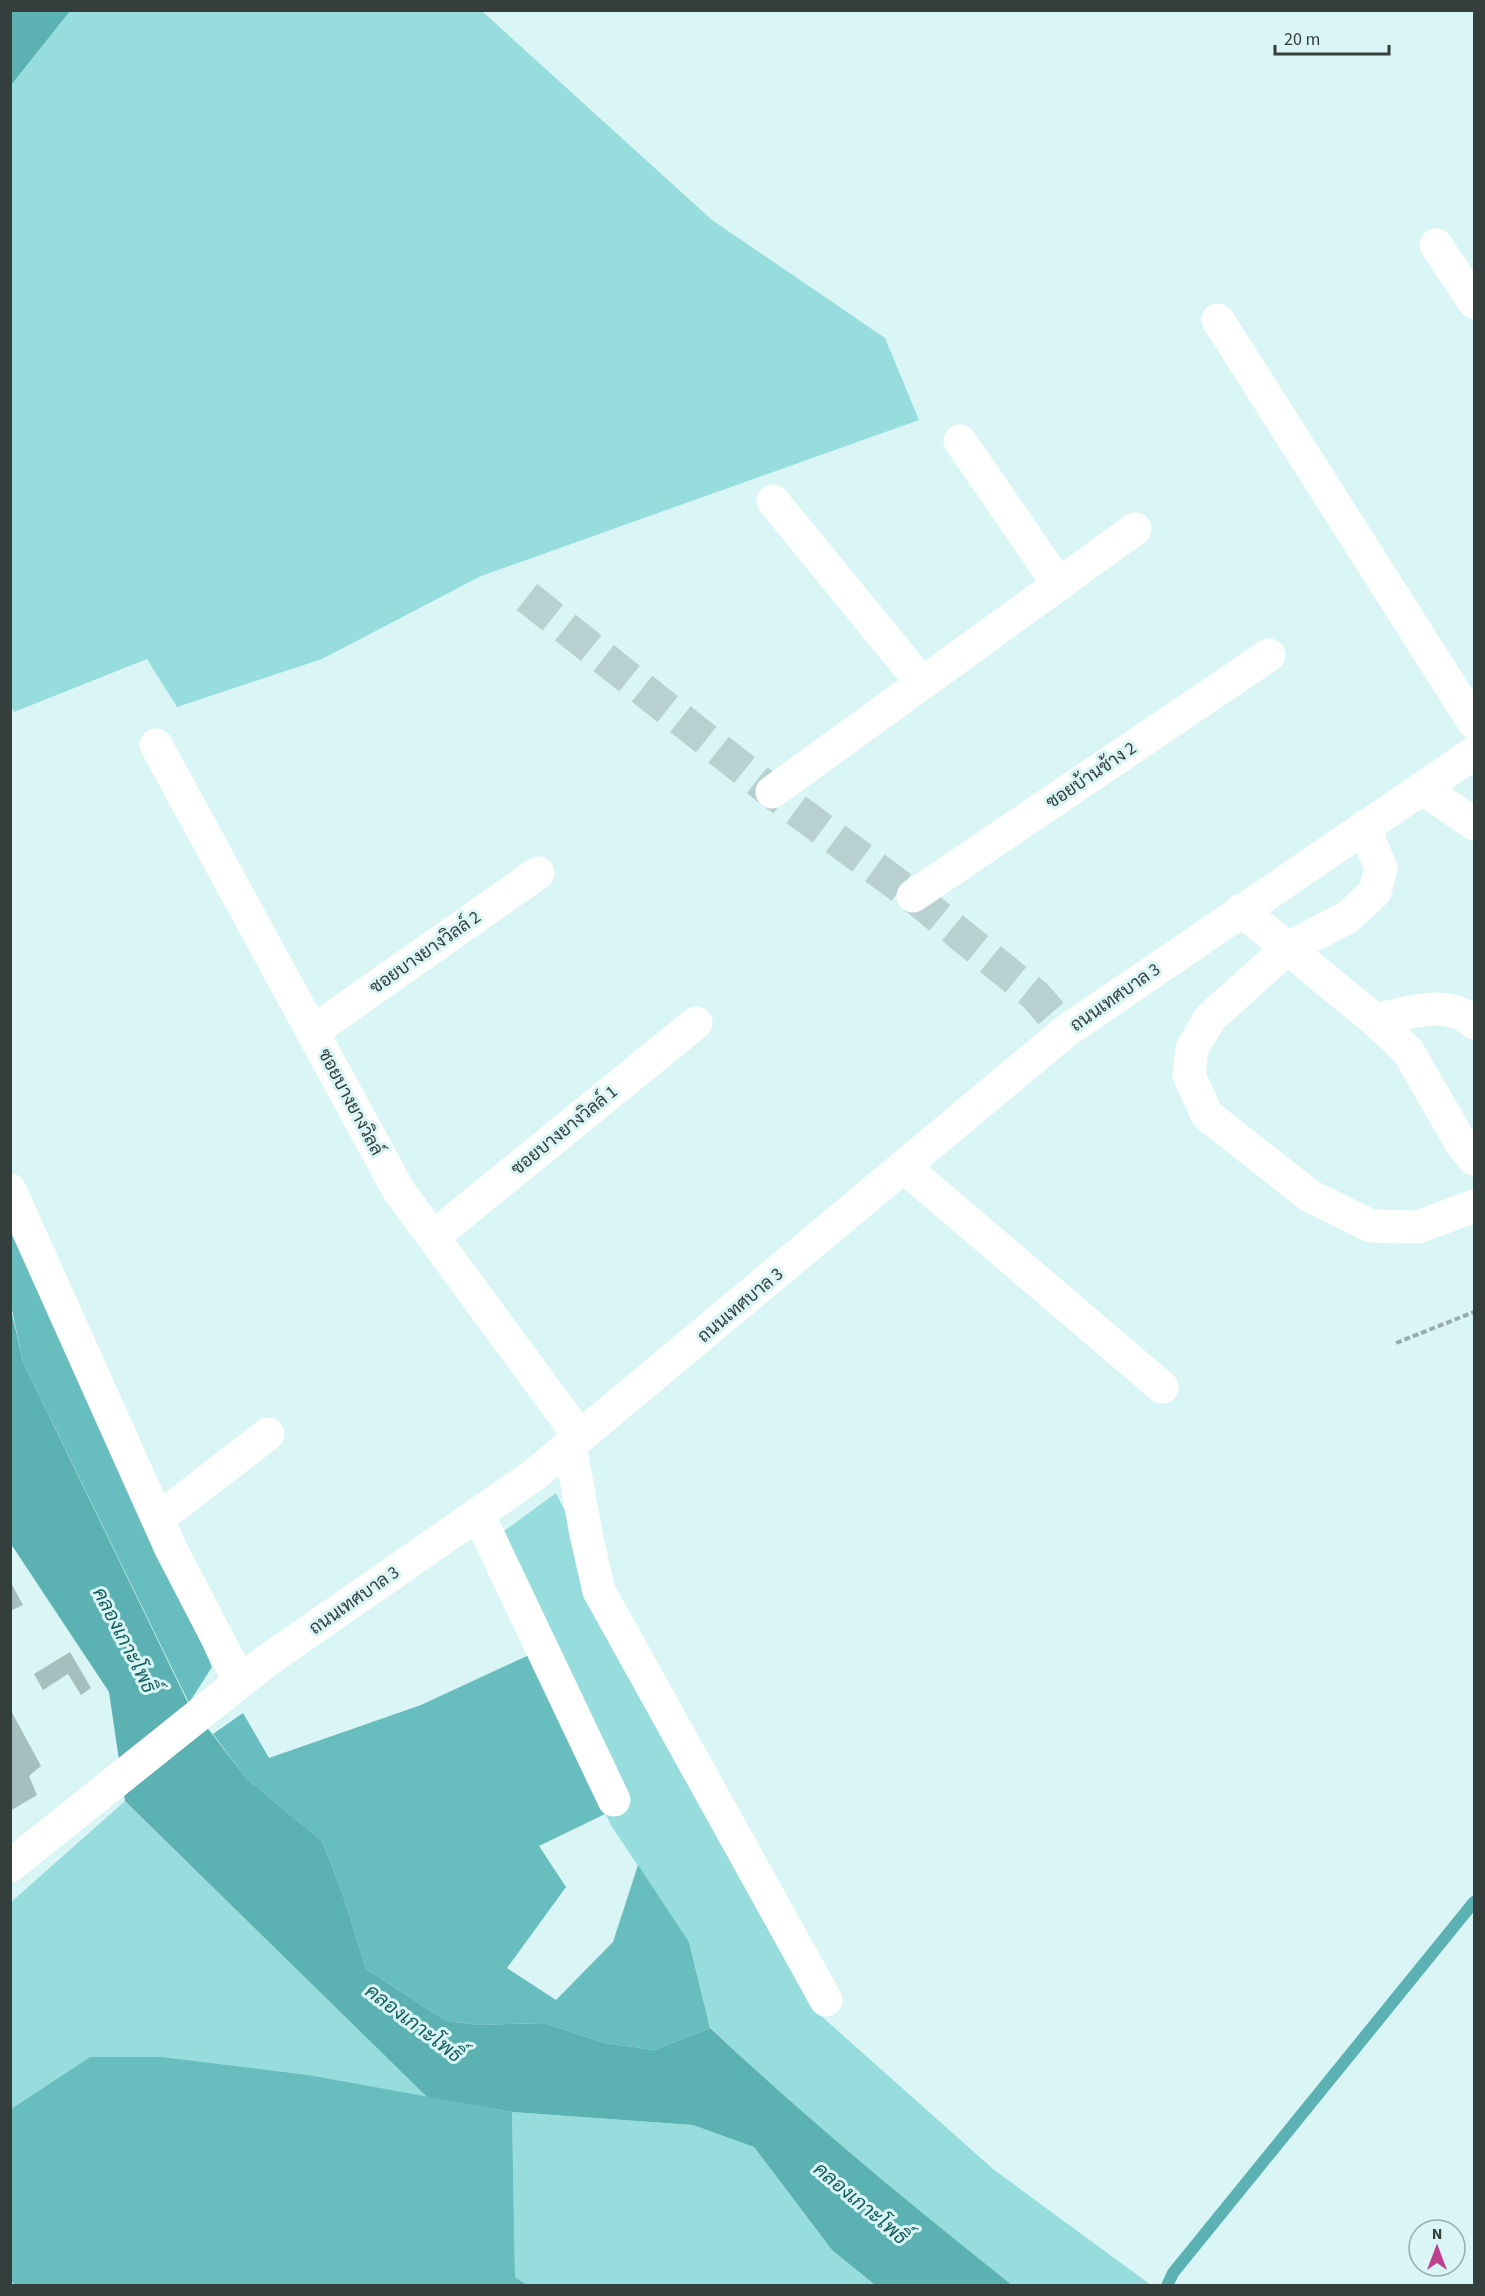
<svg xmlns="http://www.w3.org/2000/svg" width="1485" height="2296" viewBox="0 0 1485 2296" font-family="'Source Sans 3',Sarabun,sans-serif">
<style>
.green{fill:#98dddd}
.forest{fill:#68bdbe}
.water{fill:#5cb1b2}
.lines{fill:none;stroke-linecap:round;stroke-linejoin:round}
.stream{stroke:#5cb1b2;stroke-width:12}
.building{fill:#a5bfbf}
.minor-tunnel{stroke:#b9d0d0;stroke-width:33;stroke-dasharray:33 16;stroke-linecap:butt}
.path{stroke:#97acab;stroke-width:4;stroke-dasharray:6 3;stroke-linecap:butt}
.minor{stroke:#fff;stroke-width:33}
.labels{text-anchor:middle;stroke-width:6;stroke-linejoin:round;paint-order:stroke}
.street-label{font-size:18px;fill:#333e3d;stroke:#daf5f5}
.water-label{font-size:20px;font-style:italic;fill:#155d5e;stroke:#daf5f5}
</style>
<rect width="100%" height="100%" fill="#daf5f5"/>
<path class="green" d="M70 11H482L712 220 885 338 919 420 481 576 322 659 177 707 147 659 14 712 10 704V85Z
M556 1493 810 2006 993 2169 1151 2285H1012L891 2190 789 2102 710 2028 689 1942 612 1827 478 1550Z
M125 1801 427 2097 309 2075 163 2057H90L11 2109 10 1903Z
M512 2112 693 2125 754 2147 832 2250 875 2285H527L515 2277Z"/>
<path class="forest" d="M10 1208 212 1667 189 1703 23 1362 11 1305Z
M529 1655 605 1814 539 1846 566 1887 507 1968 556 2000 613 1942 638 1865 689 1942 710 2028 654 2050 605 2043 545 2023 478 2025 446 2021 366 1969 343 1895 322 1841 247 1779 213 1734 243 1713 269 1758 421 1705Z
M90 2057H163L309 2075 512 2112 515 2277 527 2285 16 2286 11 2281V2109Z"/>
<path class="water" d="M11 10 70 11 11 85 10 11Z
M10 1305 23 1362 188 1703 247 1779 322 1841 343 1895 366 1969 446 2021 478 2025 545 2023 605 2043 654 2050 710 2028C807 2119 908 2203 1012 2285H875L832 2250 754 2147 693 2125 512 2112 427 2097 125 1801 109 1692 11 1544Z"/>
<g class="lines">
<path class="stream" d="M1167 2286 1173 2273 1474 1902"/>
</g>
<path class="building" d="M10 1581 23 1605 10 1611Z
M70 1652 91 1688 81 1695 68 1674 43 1690 34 1674Z
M10 1709 41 1766 29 1776 37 1795 10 1811Z"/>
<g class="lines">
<path class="minor-tunnel" d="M527 597 772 792 913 896 1036 996 1066 1031"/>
<path class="path" d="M1396 1343 1474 1312"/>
<path class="minor" d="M1436 245 1474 302
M1218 320 1474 723
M960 441 1059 585
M773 501 922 683
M156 745 399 1191 580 1437
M1422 788 1474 824
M772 792 1135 529
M1364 827 1381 868 1375 892 1348 917 1288 948 1210 1018 1192 1049 1189 1075 1207 1115 1310 1196 1371 1226 1418 1227 1474 1206
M913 896 1269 655
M1241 910 1375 1020 1408 1051 1461 1143 1474 1159
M1375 1020C1406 1013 1448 998 1474 1023
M312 1032 538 873
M904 1167 1162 1387
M10 1190 171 1549 240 1682
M433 1237 696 1023
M570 1445 586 1534 599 1591 826 2000
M478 1514 614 1800
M158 1519 268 1434
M10 1866 265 1662 534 1475 1066 1031 1474 753"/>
</g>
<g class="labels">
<g class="street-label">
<text transform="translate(1091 775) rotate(-34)" y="6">ซอยบ้านช้าง 2</text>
<text transform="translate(425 952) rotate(-35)" y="6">ซอยบางยางวิลล์ 2</text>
<text transform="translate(1115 997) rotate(-35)" y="6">ถนนเทศบาล 3</text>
<text transform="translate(351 1102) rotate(62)" y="6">ซอยบางยางวิลล์</text>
<text transform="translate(564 1130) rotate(-39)" y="6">ซอยบางยางวิลล์ 1</text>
<text transform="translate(740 1305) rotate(-40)" y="6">ถนนเทศบาล 3</text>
<text transform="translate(354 1600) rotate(-35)" y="6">ถนนเทศบาล 3</text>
</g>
<g class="water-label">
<text transform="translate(125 1640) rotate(63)" y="7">คลองเกาะโพธิ์</text>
<text transform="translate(414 2023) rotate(37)" y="7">คลองเกาะโพธิ์</text>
<text transform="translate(861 2203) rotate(40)" y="7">คลองเกาะโพธิ์</text>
</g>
</g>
<rect width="1485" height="2296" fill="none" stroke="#333e3d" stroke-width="24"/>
<g transform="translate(1437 2248)"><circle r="28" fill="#daf5f5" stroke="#97acab" stroke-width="1.5"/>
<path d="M0-4.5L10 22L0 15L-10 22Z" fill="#bd3f8d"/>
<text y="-9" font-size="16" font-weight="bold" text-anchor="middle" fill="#333e3d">N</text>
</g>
<path d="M1275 45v9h114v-9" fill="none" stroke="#333e3d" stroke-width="3"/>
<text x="1284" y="45" font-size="18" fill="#333e3d" stroke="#daf5f5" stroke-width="4.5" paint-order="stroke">20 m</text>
</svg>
